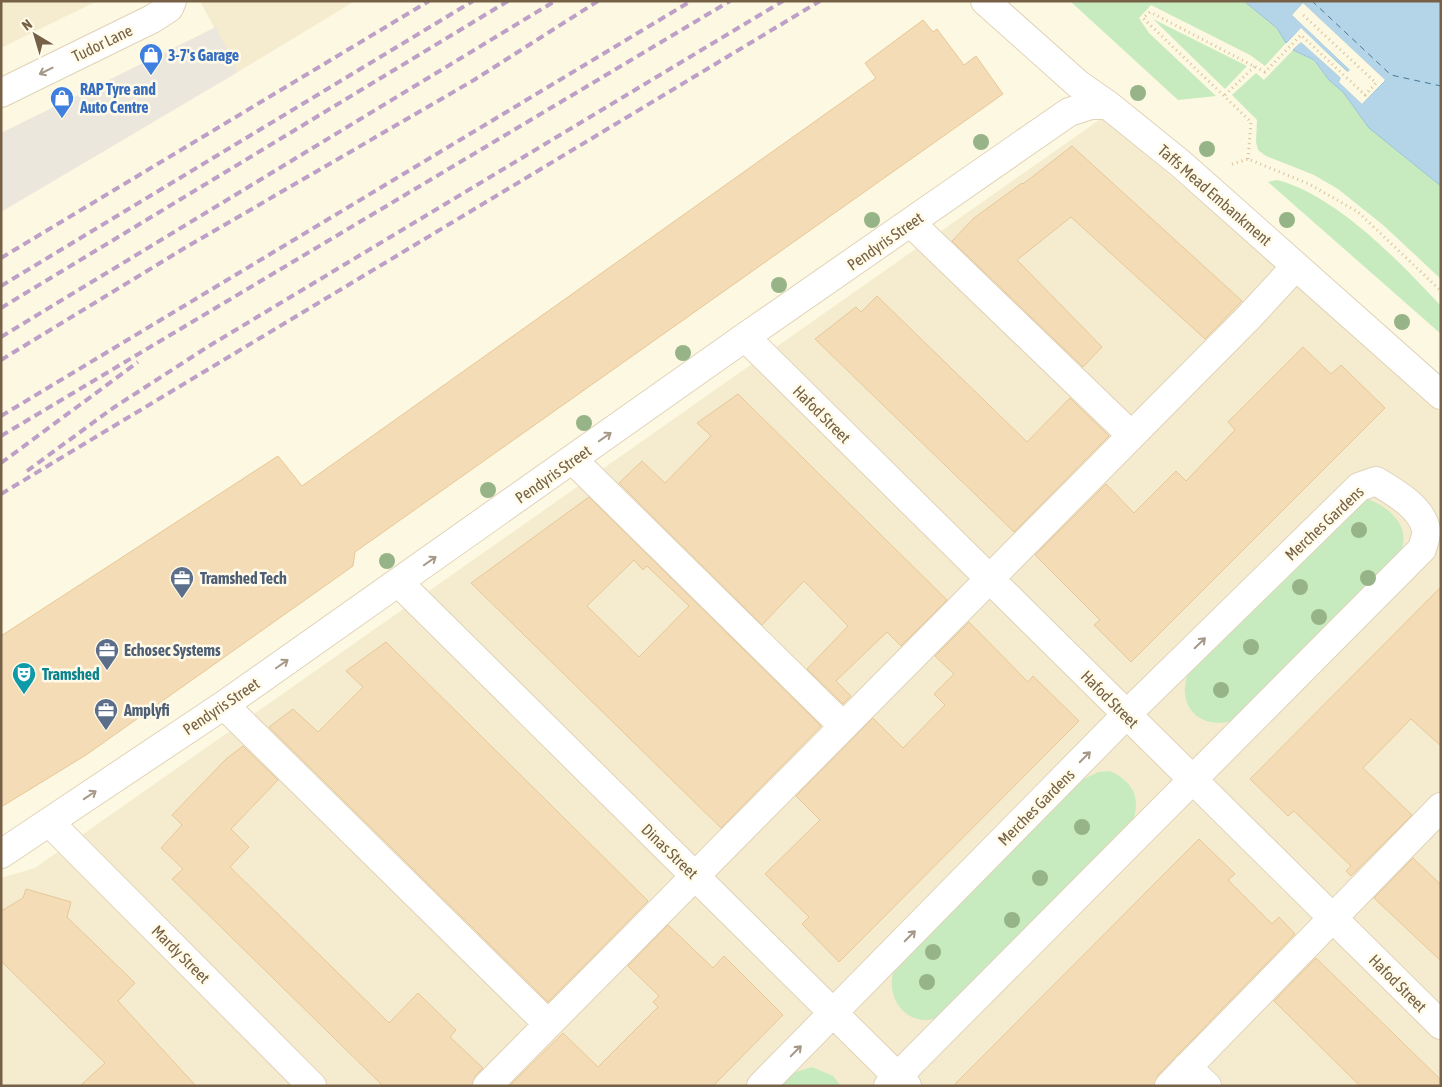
<svg xmlns="http://www.w3.org/2000/svg" width="1442" height="1087" viewBox="0 0 1442 1087" font-family="'Asap Condensed',sans-serif">
<style>
.residential{fill:#f5eccf}
.industrial{fill:#ece7dc}
.green{fill:#c7ebbf}
.water{fill:#b4d5e8;stroke:#9ac2da}
.pier{fill:#fdf8e1}
.lines{fill:none;stroke-linecap:round;stroke-linejoin:round}
.ferry{stroke:#447999;stroke-width:1;stroke-dasharray:6 5;stroke-linecap:butt}
.building{fill:#f4dcb7;stroke:#e8c796;fill-rule:evenodd}
.minor-casing{stroke:#e0d3b9;stroke-width:30}
.path{stroke:#d9c09a;stroke-width:3;stroke-dasharray:1 4;stroke-linecap:butt}
.minor{stroke:#fff;stroke-width:28}
.rail{stroke:#bd9fc7;stroke-width:4;stroke-dasharray:8 5;stroke-linecap:butt}
.tree{fill:#96b487}
.oneway{stroke:#a69887}
.labels{text-anchor:middle;stroke-width:5;stroke-linejoin:round;paint-order:stroke}
.street-label{font-size:16px;fill:#766146;stroke:#fffbe8}
.shop-label{font-size:16px;font-weight:bold;fill:#366cbe;stroke:#fffbe8;text-anchor:start}
.service-label{font-size:16px;font-weight:bold;fill:#4e5e75;stroke:#fffbe8;text-anchor:start}
.culture-label{font-size:16px;font-weight:bold;fill:#0d838f;stroke:#fffbe8;text-anchor:start}
</style>
<rect width="100%" height="100%" fill="#fdf8e1"/>
<path class="residential" d="M1 1H97L1 48Z
M200 1H355L238 72Z
M1102 118 1280 268 1441 413V1086H1V878L35 868Z"/>
<path class="industrial" d="M216 27 238 72 1 212V133Z"/>
<path class="green" d="M1070 1H1244L1277 28 1286 43 1265 66 1250 55 1151 5 1139 18 1149 33 1216 96 1178 100Z
M1153 19 1247 66 1225 89Z
M1293 50 1313 60 1329 80 1343 92 1369 128 1441 186V279L1383 225 1338 189 1314 175 1266 156 1258 150 1256 142 1257 120 1232 95 1256 73 1264 80Z
M1277 180C1336 195 1400 262 1441 306V334L1268 182Z
M1365 498C1390 506 1414 529 1399 555L1235 720C1213 728 1186 719 1185 692 1184 685 1187 676 1189 669Z
M1110 771C1135 782 1142 801 1131 826L937 1018C912 1027 889 1005 892 979 892 972 900 964 904 958L1084 779 1098 772Z
M812 1067 833 1076 841 1086H777L789 1074Z"/>
<path class="water" d="M1244 1H1441V186L1369 128 1343 92 1329 80 1314 60 1293 50 1301 41 1342 79 1339 81 1362 104 1385 81 1303 3 1292 15 1350 70 1348 72 1301 29 1286 43 1277 28Z"/>
<path class="pier" d="M1303 3 1385 80 1362 104 1339 82 1341 78 1301 42 1291 51 1299 40 1303 39 1344 77 1343 81 1362 100 1382 80 1303 6 1295 15 1353 71 1346 74 1301 32 1288 45H1285L1301 28 1347 72 1350 70 1292 15Z"/>
<g class="lines">
<path class="ferry" d="M1312 1 1391 75 1441 86"/>
</g>
<path class="building" d="M923 20 933 32 937 29 964 65 976 56 1003 94 355 552 353 566 86 755 1 807V636L278 456 302 486 876 78 865 63Z
M1072 146 1242 301 1205 339 1071 217 1017 260 1102 347 1083 367 952 241 974 218 1022 183 1023 184Z
M877 296 1027 442 1070 398 1109 436 1014 532 815 339 856 307 861 312Z
M1303 347 1331 374 1341 365 1385 408 1131 662 1094 625 1100 620 1035 555 1106 484 1134 513 1176 471 1186 481 1235 430 1228 422Z
M738 394 947 600 901 646 887 632 836 681 851 696 843 704 807 669 848 626 804 581 762 625 619 483 642 461 665 483 711 436 697 423Z
M589 497 821 726 721 828 471 583ZM634 560 643 570 647 566 689 606 639 657 587 606Z
M1441 587V746L1411 719 1363 768 1412 815 1351 876 1346 871 1351 866 1294 811 1288 816 1250 779Z
M969 622 1028 682 1033 676 1079 721 839 962 802 924 809 917 765 874 820 820 796 796 873 718 903 748 945 705 934 694 954 674 935 656Z
M386 642 648 901 548 1002 269 727 293 709 318 732 363 687 346 671Z
M243 746 278 780 231 829 249 847 230 867 389 1023 418 993 456 1030 450 1037 483 1068 476 1075 472 1086H383L172 879 183 869 161 848 182 825 172 815 226 759Z
M1199 839 1235 874 1228 880 1272 924 1279 917 1295 934 1158 1075 1154 1086H953Z
M1413 858 1441 885V961L1374 898Z
M26 889 71 902 67 917 135 983 118 1001 196 1086H80L105 1063 1 961V911L23 898Z
M668 925 713 968 724 956 783 1015 713 1086H509L563 1033 598 1067 658 1007 653 1002 659 996 628 966Z
M1316 958 1441 1080V1086H1360L1274 1001Z"/>
<g class="lines">
<g class="minor-casing">
<path id="minor" d="M985 1 1078 84 1108 105 1181 164 1441 395
M1 93 152 19 169 8 172 1
M911 223 1131 435
M745 337 1441 1025
M573 460 843 726
M399 583 907 1086
M224 705 548 1024
M50 823 312 1086
M1 854 224 705 745 337 1069 112 1091 105H1108
M1187 1067 1207 1086
M487 1086 1249 317 1296 266
M761 1086 1126 715 1359 487 1376 481C1394 492 1422 507 1426 530 1427 536 1423 544 1422 549L888 1086
M1169 1086 1441 807"/>
</g>
<path class="path" d="M1225 95 1255 66
M1248 159 1251 122 1143 18 1150 12 1265 72 1301 35 1365 95 1376 83 1302 14
M1232 164 1248 159 1309 184 1358 212 1441 291"/>
<use href="#minor" class="minor"/>
<path class="rail" d="M1 258 429 1
M1 286 473 1
M1 308 508 1
M1 337 555 1
M1 360 183 249 474 80 598 1
M1 416 691 1
M1 436 730 1
M1 463 138 362
M27 471 113 408 209 346 783 1
M1 494 820 1"/>
</g>
<g class="tree">
<circle cx="1138" cy="93" r="8"/>
<circle cx="981" cy="142" r="8"/>
<circle cx="1207" cy="149" r="8"/>
<circle cx="872" cy="220" r="8"/>
<circle cx="1287" cy="220" r="8"/>
<circle cx="779" cy="285" r="8"/>
<circle cx="1402" cy="322" r="8"/>
<circle cx="683" cy="353" r="8"/>
<circle cx="584" cy="423" r="8"/>
<circle cx="488" cy="490" r="8"/>
<circle cx="1359" cy="530" r="8"/>
<circle cx="387" cy="561" r="8"/>
<circle cx="1368" cy="578" r="8"/>
<circle cx="1300" cy="587" r="8"/>
<circle cx="1319" cy="617" r="8"/>
<circle cx="1251" cy="647" r="8"/>
<circle cx="1221" cy="690" r="8"/>
<circle cx="1082" cy="827" r="8"/>
<circle cx="1040" cy="878" r="8"/>
<circle cx="1012" cy="920" r="8"/>
<circle cx="933" cy="952" r="8"/>
<circle cx="927" cy="982" r="8"/>
</g>
<defs><path id="oneway-shaft" d="M-6 0H5M1.5-3L5.5 0L1.5 3" fill="none" stroke-width="1.6" stroke-linecap="round" stroke-linejoin="round" transform="scale(1.25)"/></defs>
<g class="oneway">
<use href="#oneway-shaft" transform="translate(46 71) rotate(154)"/>
<use href="#oneway-shaft" transform="translate(605 437) rotate(-35)"/>
<use href="#oneway-shaft" transform="translate(430 561) rotate(-35)"/>
<use href="#oneway-shaft" transform="translate(1200 643) rotate(-44)"/>
<use href="#oneway-shaft" transform="translate(282 664) rotate(-35)"/>
<use href="#oneway-shaft" transform="translate(1085 757) rotate(-45)"/>
<use href="#oneway-shaft" transform="translate(90 795) rotate(-34)"/>
<use href="#oneway-shaft" transform="translate(910 936) rotate(-45)"/>
<use href="#oneway-shaft" transform="translate(796 1051) rotate(-45)"/>
</g>
<defs>
<g id="shop-pin" transform="scale(1.25)"><path d="M0 17L-7.5 6A9.5 9.5 0 1 1 7.5 6Z" fill="#3f7fe0" stroke="#fffbe8"/><path d="M-5-2.5h2.3a2.7 3.5 0 0 1 5.4 0H5L5.5 6h-11ZM-1.5-2.5h3a1.5 2.3 0 0 0-3 0Z" fill="#fff"/></g>
<g id="office-pin" transform="scale(1.25)"><path d="M0 17L-7.5 6A9.5 9.5 0 1 1 7.5 6Z" fill="#5c6f8a" stroke="#fffbe8"/><path d="M-6-3h4V-5.5h4V-3h4V5H-6ZM-1-4.5V-3h2v-1.5ZM-6 0V1H6V0Z" fill="#fff"/></g>
<g id="theatre-pin" transform="scale(1.25)"><path d="M0 17L-7.5 6A9.5 9.5 0 1 1 7.5 6Z" fill="#0f9aa8" stroke="#fffbe8"/><path d="M-5-5.5Q0-4 5-5.5V0Q5 5 0 6Q-5 5-5 0ZM-3.3-2.5H-1v1.5H-3.3ZM1-2.5H3.3v1.5H1ZM-2.8 1Q0 5.5 2.8 1Z" fill="#fff"/></g>
</defs>
<g fill-rule="evenodd">
<use href="#shop-pin" x="151" y="55"/>
<use href="#shop-pin" x="62" y="98"/>
<use href="#office-pin" x="182" y="578"/>
<use href="#office-pin" x="107" y="650"/>
<use href="#theatre-pin" x="24" y="674"/>
<use href="#office-pin" x="106" y="710"/>
</g>
<g class="labels">
<g class="street-label">
<text transform="translate(102 43) rotate(-26)" y="6">Tudor Lane</text>
<text transform="translate(1215 195) rotate(41)" y="6">Taffs Mead Embankment</text>
<text transform="translate(885 241) rotate(-35)" y="6">Pendyris Street</text>
<text transform="translate(822 414) rotate(45)" y="6">Hafod Street</text>
<text transform="translate(553 474) rotate(-35)" y="6">Pendyris Street</text>
<text transform="translate(1324 523) rotate(-43)" y="6">Merches Gardens</text>
<text transform="translate(1110 699) rotate(45)" y="6">Hafod Street</text>
<text transform="translate(221 706) rotate(-34)" y="6">Pendyris Street</text>
<text transform="translate(1036 807) rotate(-45)" y="6">Merches Gardens</text>
<text transform="translate(670 851) rotate(44)" y="6">Dinas Street</text>
<text transform="translate(181 954) rotate(45)" y="6">Mardy Street</text>
<text transform="translate(1398 983) rotate(45)" y="6">Hafod Street</text>
</g>
<g class="shop-label">
<text x="168" y="61">3-7's Garage</text>
<text x="80" y="95">RAP Tyre and<tspan x="80" dy="18">Auto Centre</tspan></text>
</g>
<g class="service-label">
<text x="200" y="584">Tramshed Tech</text>
<text x="124" y="656">Echosec Systems</text>
<text x="124" y="716">Amplyfi</text>
</g>
<g class="culture-label">
<text x="42" y="680">Tramshed</text>
</g>
</g>
<rect width="1442" height="1087" fill="none" stroke="#766146" stroke-width="5"/>
<g transform="translate(35 35) rotate(322)" stroke="#fffbe8" stroke-width="4" paint-order="stroke">
<path d="M0-4L9 19L0 12L-9 19Z" fill="#766146"/>
<text y="-8" font-size="14" font-weight="bold" text-anchor="middle" fill="#766146">N</text>
</g>
</svg>
